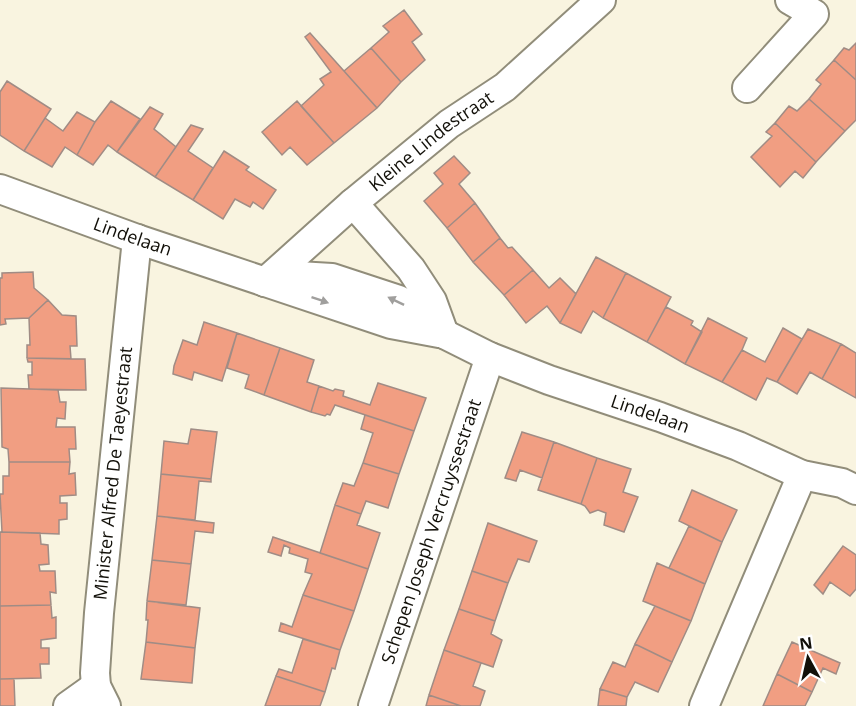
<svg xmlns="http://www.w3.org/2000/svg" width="856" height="706" viewBox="0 0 856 706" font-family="'Open Sans',sans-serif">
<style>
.building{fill:#f19e82;stroke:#a08c85;stroke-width:1.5}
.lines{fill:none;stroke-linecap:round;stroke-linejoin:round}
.minor-casing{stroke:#918d7a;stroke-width:32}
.minor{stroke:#fff;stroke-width:28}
.oneway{fill:#a09f9d}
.labels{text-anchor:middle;stroke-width:4.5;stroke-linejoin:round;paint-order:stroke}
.street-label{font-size:18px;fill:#121009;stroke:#fff}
</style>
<rect width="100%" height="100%" fill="#f9f4e0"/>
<path class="building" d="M404 10 422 34 412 42 425 60 401 82 371 48 389 32 383 26Z
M310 33 377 108 334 143 301 106 324 85 320 79 331 72 305 37Z
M856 43V80L834 60 844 48 849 50Z
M371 48 401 82 377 108 344 71Z
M834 60 856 80V120L845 131 809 99 821 84 816 80Z
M7 81 51 109 24 151 0 135V92Z
M809 99 845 131 816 162 775 123 789 106 797 111Z
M111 101 140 119 117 152 108 145 93 165 77 155 95 122Z
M297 101 334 143 307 165 290 147 282 155 262 132Z
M150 107 163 114 154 129 176 147 155 177 117 152Z
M77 112 95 122 77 155 65 147 52 167 24 151 45 118 63 131Z
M775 123 816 162 803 178 795 171 780 187 751 157 772 136 766 132Z
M191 125 203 129 188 151 213 168 193 200 155 177Z
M224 151 249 167 246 170 276 190 263 209 253 202 250 207 235 199 223 219 193 200Z
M454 156 470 173 459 184 475 203 447 228 424 201 443 184 434 173Z
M475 203 500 238 473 262 447 228Z
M500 238 508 248 512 247 533 270 504 295 473 262Z
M596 257 626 273 603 318 593 311 581 333 560 323Z
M533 270 549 288 560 278 576 294 560 323 547 306 526 323 504 295Z
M33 272 34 288 48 300 29 318 5 319 6 324 0 325V278H2V273Z
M626 273 671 297 647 342 603 318Z
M48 300 62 315 76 316 77 346H70L71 359 27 358V345H30L29 318Z
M666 307 693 321 691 325 702 332 685 364 647 342Z
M708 318 747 338 742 350 722 382 685 364Z
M204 322 237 333 222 381 194 372 192 380 173 374 174 366 183 340 197 345Z
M783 328 802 339 777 382 767 378 756 400 722 382 742 350 765 362Z
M808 329 841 344 822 379 810 372 797 394 777 382Z
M237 333 280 348 264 395 245 388 249 375 227 368Z
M841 344 856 353V398L822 379Z
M280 348 314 360 307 382 319 386 311 412 264 395Z
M27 358 85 359 86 390 29 389 28 375H32V362H28Z
M378 383 426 398 414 431 335 405 330 415 327 414 325 416 311 412 319 386 333 391 335 389 344 391 343 396 370 405Z
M1 388 58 390 60 402H66L65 419 57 418 56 427H75L76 449H69L70 462H9L8 449 2 447Z
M365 415 414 431 399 474 363 463 373 433 361 429Z
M191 429 217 432 211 479 161 474 164 441 188 444Z
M522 432 554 442 542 478 520 470 516 481 505 478Z
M554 442 597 458 581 504 538 490Z
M597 458 631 469 623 492 638 497 624 532 604 525 606 513 598 510 590 513 585 506 581 504Z
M9 462H70L69 474 75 473 76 495 60 496V503H67V519L59 520V534L2 532 0 494H3V476H9Z
M363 463 399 474 388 508 366 501 361 514 335 505 343 483 354 486Z
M161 474 211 479V482L199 481 195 520 157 516Z
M692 490 737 510 722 542 679 521Z
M335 505 361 514 357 525 380 533 368 569 320 553Z
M157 516 214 523 213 533 195 531 191 564 152 560Z
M488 523 537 541 529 562 518 559 508 583 472 571Z
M689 526 722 542 705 584 669 568Z
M0 532 40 533 41 544 48 545 49 564 39 565 40 571H55L56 593 50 592 51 605 0 606Z
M273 537 368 569 354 611 303 595 312 574 305 572 308 559 289 553 290 548 284 545 281 556 268 552Z
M843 546 856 555V589L850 596 830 582 823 594 814 585Z
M152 560 191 564 186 605 147 601Z
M657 563 705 584 691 621 643 601Z
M472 571 508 583 495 621 459 609Z
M303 595 354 611 340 650 279 631 281 623 292 627Z
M147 601 200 608 195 648 146 642 148 620H146Z
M51 605 52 618 56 617V638L41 640V648H49V664H40L41 678 0 679V606Z
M655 606 691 621 672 662 635 644Z
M459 609 495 621 491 634 502 640 493 667 444 650Z
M303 639 340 650 335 669 332 668 325 692 276 676 279 669 292 673Z
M146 642 195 648 192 683 141 679Z
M792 642 840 663 836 674 823 668 812 692 777 674Z
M635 644 672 662 658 692 635 682 627 697 600 689 613 662 625 667Z
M444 650 481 663 473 686 485 691 480 706H461L429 695Z
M777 674 812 692 805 706H763Z
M276 676 325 692 320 706H265Z
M0 679H14L15 706H0Z
M600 689 627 697 626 706H598Z
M429 695 461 706H426Z"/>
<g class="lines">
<g class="minor-casing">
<g id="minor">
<path d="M747 88 814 14 790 0"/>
<path id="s1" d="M0 189 137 239 391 324 439 333"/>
<path d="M353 203 411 269 432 301 444 334"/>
<path id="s2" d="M265 282 298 276 332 278 399 300 444 334 490 357 549 380 660 417 738 446 802 475 842 483 856 490"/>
<path id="s3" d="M265 282 353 203 449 124 505 87 601 0"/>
<path d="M68 706 96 686"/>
<path id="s4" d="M106 706 96 686 95 673 99 613 137 239"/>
<path id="s5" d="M373 706 490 357"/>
<path d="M704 706 802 475"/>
</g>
</g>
<use href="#minor" class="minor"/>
</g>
<defs><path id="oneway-solid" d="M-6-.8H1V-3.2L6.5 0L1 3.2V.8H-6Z" transform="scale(1.5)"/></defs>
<g class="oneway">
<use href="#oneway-solid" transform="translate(320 300) rotate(19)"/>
<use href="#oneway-solid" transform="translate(396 301) rotate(-154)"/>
</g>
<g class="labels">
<g class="street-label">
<text dy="6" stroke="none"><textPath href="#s3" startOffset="218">Kleine Lindestraat</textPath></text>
<text dy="6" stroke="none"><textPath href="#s1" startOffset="141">Lindelaan</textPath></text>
<text dy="6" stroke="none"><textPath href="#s2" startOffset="416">Lindelaan</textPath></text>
<text dy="6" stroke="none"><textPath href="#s4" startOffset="236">Minister Alfred De Taeyestraat</textPath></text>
<text dy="6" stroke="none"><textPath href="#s5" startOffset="184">Schepen Joseph Vercruyssestraat</textPath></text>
</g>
</g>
<g transform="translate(808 658) rotate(352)" stroke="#ffffff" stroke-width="4.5" paint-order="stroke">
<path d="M0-4.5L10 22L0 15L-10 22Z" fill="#121009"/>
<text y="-9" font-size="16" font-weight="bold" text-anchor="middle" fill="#121009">N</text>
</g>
</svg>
